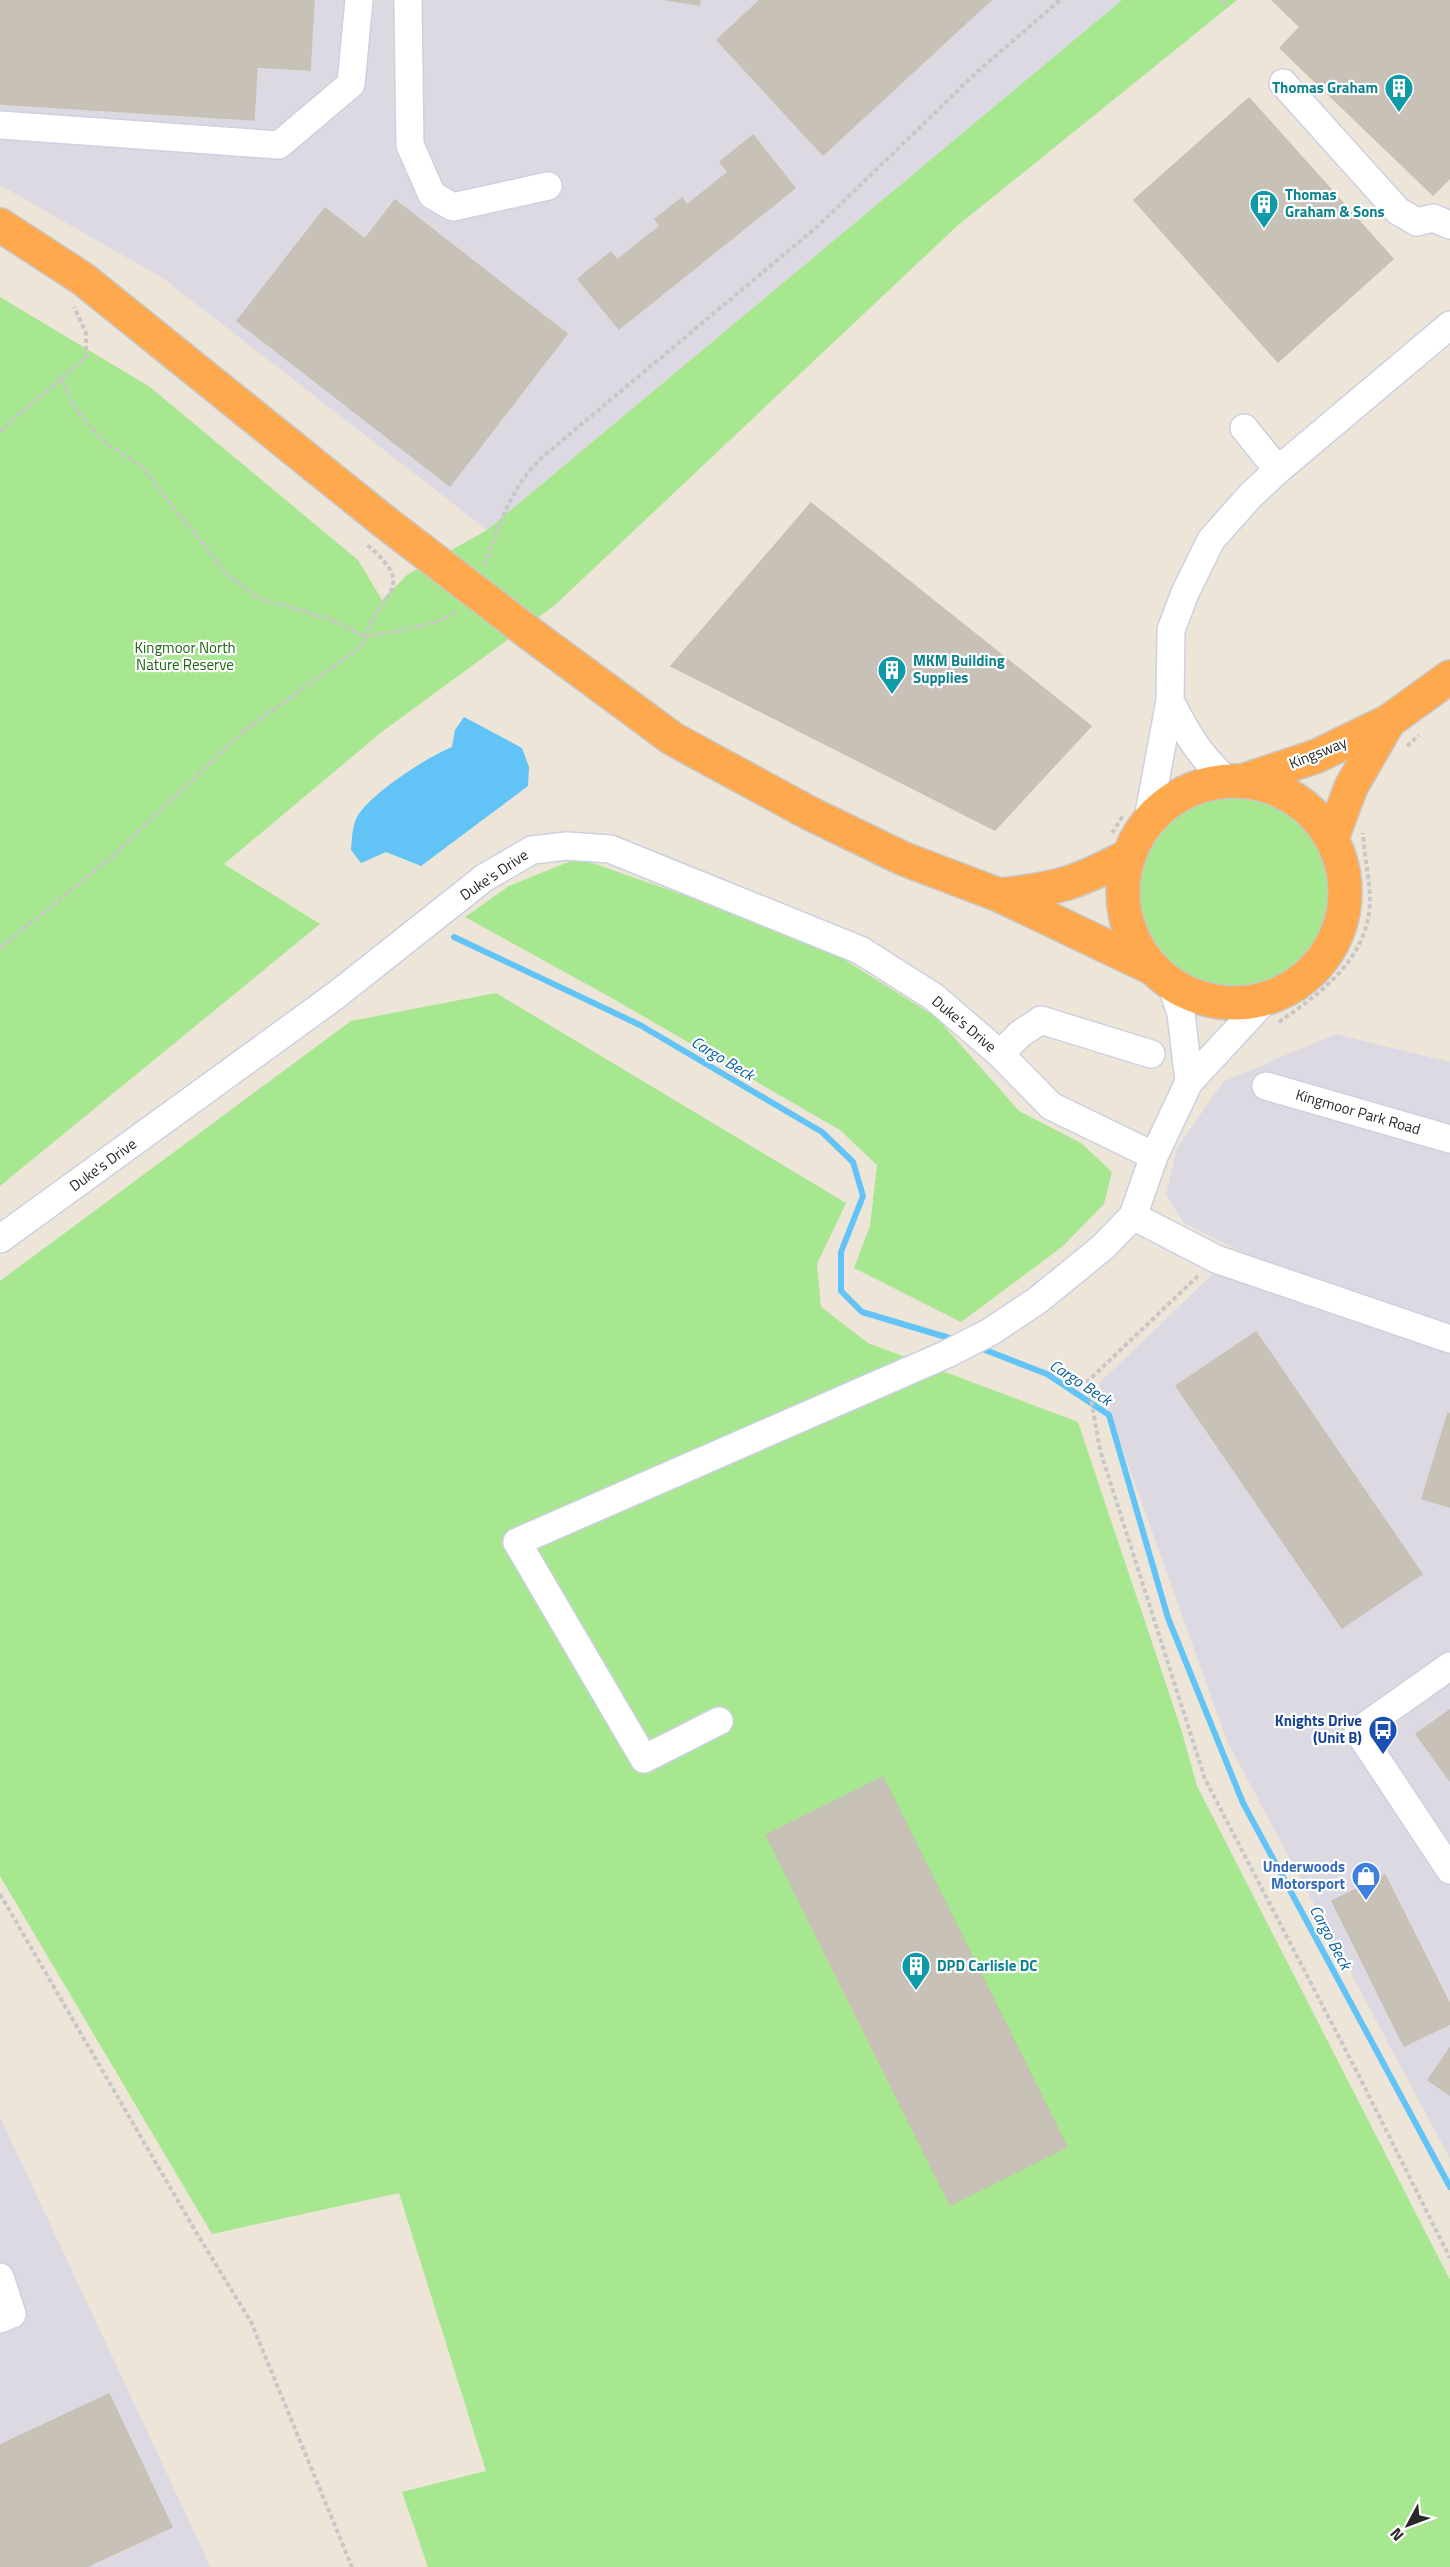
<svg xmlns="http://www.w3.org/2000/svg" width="1450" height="2567" viewBox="0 0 1450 2567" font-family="'Titillium Web',sans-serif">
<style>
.industrial{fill:#ddd9e3}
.green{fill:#a7e790}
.water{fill:#62c3f6}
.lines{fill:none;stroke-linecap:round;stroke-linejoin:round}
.stream{stroke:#62c3f6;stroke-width:6}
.building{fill:#c7c1b8;stroke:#c7c1b2;stroke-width:1.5}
.minor-casing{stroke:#cdd0e2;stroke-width:30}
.highway-casing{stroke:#c7c7c7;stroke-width:36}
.path{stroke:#c7c7c7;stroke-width:4;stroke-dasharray:4.5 3;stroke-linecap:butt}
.minor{stroke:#fff;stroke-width:27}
.highway{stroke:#ffa94f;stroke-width:33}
.highway-bridge-casing{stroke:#c7c7c7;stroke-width:36;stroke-linecap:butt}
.highway-bridge{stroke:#ffa94f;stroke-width:33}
.labels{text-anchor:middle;stroke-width:4.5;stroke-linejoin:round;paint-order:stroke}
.culture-label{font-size:15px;font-weight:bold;fill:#0d838f;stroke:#fff;text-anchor:start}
.park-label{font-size:15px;fill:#1f6814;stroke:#fff}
.street-label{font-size:15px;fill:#282828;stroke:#fff}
.transit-label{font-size:15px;font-weight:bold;fill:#164399;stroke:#fff;text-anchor:end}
.shop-label{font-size:15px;font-weight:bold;fill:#366cbe;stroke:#fff;text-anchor:end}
.water-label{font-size:16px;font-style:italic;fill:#045e9f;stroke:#fff}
</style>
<rect width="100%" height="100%" fill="#ece5d8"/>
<path class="industrial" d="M0 0H1122L487 530 164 279 0 185Z
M1335 1034 1450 1062V2159L1227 1741 1099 1383 1238 1250 1184 1223 1166 1195 1177 1148 1223 1082Z
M0 2117 199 2542 210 2567H0Z"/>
<path class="green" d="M1122 0H1237L957 226 555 605 383 731 224 864 320 924 0 1186V297L150 387 358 560 382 600 407 575 487 530Z
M1138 891a95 95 0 1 1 190 0a95 95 0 1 1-190 0Z
M578 858 701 901 837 955 936 1017 1019 1111 1081 1143 1112 1172 1104 1204 1062 1247 961 1322 854 1268 870 1226 877 1165 840 1130 610 997 465 917 509 886Z
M496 993 846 1203 817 1264 821 1307 868 1343 1078 1422 1182 1732 1197 1786 1450 2280V2567H428L402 2492 486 2471 399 2193 212 2234 0 1876V1281L351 1021Z"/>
<path class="water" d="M464 717 522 748 529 767 528 786 421 866 386 852 361 863 351 850C352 840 352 826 357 817 370 794 427 757 452 747L455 730Z"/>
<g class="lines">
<path class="stream" d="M454 937 640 1025 822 1132 853 1162 863 1196 841 1252V1291L862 1312 956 1340
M980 1348 1047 1374 1109 1415 1168 1618 1243 1803 1450 2187"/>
</g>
<path class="building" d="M0 0H314L310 70 257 67 254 120 0 104Z
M666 0H700L699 5Z
M760 0H991L823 155 717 40Z
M1272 0H1450V178L1433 195 1280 48 1300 27Z
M1249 98 1393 259 1278 362 1134 200Z
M753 135 795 188 619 329 578 279 611 252 617 260 660 226 655 219 682 198 687 205 728 172 720 162Z
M395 200 567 334 450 486 237 321 325 208 365 239Z
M811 503 1091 726 995 830 671 666Z
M1256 1332 1422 1574 1342 1628 1176 1386Z
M1448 1413 1450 1414V1507L1422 1499Z
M1450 1710V1781L1416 1734Z
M883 1777 1067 2147 950 2205 766 1835Z
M1385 1875 1450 2005V2024L1404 2046 1332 1901Z
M1450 2048V2095L1428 2080Z
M109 2394 172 2527 86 2567H0V2445Z"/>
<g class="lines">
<g class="minor-casing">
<path id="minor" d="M408 0 410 145 432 195 453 207 548 186
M1283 83 1398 211 1417 222 1433 218 1450 225
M0 125 279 145 351 84 359 0
M1244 428 1278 470
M1170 701C1186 732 1200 757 1227 780
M1148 819 1170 701 1171 630 1185 593 1211 540 1251 495 1278 470 1450 325
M1171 984 1181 1013 1189 1082
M1000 1054 1020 1034 1041 1020 1151 1054
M1266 1086 1450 1139
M1133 1216 1216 1259 1450 1339
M0 1239 335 996 484 878 532 850 567 846 610 849 860 950 934 997 1000 1054 1051 1106 1154 1156
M1450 1666 1358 1731 1450 1870
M719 1721 644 1759 517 1542 947 1354 990 1332 1038 1300 1103 1247 1133 1216 1154 1156 1189 1082 1266 999
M0 2277 12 2314 0 2319"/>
</g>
<g class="highway-casing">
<path id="highway" d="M0 225 83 279 381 519
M528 632 673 739 811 814 904 859 999 895 1150 967
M1245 780 1317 756 1389 721 1450 677
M1123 892a111 111 0 1 1 222 0a111 111 0 1 1-222 0Z
M1332 838 1351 787 1389 721
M1000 895C1057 889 1077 883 1128 856"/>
</g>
<path class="path" d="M1222 0 1228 7
M61 379 76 410 105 443 140 465 226 573 258 598 330 619 366 637C378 591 421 590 366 544
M0 431 86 357V333L74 307
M484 565C503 521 506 495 540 459L818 226 977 72 1060 0
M1407 746 1419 735
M1112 833 1124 814
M0 948 114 855 240 734 358 649 366 637C386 632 447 625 457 609
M1279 1022C1321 993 1368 959 1370 902 1370 879 1364 856 1363 833
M1198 1276 1088 1381 1100 1450 1205 1779 1357 2072 1450 2258
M0 1894 196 2232 251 2322 352 2567"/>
<use href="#minor" class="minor"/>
<use href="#highway" class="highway"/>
<g class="highway-bridge-casing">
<path id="highway-bridge" d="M381 519 528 632"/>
</g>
<use href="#highway-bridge" class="highway-bridge"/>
</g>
<defs>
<g id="building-pin" transform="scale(1.5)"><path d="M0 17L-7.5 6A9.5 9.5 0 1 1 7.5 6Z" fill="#0f9aa8" stroke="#fff"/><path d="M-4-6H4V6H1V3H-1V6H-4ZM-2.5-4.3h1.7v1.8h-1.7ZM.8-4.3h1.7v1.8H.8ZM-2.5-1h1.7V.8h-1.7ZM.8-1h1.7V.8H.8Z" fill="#fff"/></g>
<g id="bus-pin" transform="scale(1.5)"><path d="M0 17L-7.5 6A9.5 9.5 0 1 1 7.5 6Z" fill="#1a4fb4" stroke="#fff"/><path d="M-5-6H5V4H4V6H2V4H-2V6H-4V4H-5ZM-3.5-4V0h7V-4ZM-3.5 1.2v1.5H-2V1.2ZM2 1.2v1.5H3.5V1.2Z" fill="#fff"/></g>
<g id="shop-pin" transform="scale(1.5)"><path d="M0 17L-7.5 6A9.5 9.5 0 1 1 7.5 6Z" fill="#3f7fe0" stroke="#fff"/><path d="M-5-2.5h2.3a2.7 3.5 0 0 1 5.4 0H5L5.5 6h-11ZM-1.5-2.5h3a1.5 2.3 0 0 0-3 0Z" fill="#fff"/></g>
</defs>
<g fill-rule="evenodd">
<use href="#building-pin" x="1399" y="88"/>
<use href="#building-pin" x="1264" y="204"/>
<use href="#building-pin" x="892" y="670"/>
<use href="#bus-pin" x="1383" y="1730"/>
<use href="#shop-pin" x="1366" y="1876"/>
<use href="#building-pin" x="916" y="1966"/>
</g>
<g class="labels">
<g class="culture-label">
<text x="1378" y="93" text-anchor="end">Thomas Graham</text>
<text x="1285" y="200">Thomas<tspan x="1285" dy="17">Graham &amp; Sons</tspan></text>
<text x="913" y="666">MKM Building<tspan x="913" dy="17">Supplies</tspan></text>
<text x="937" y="1971">DPD Carlisle DC</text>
</g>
<g class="park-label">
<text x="185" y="653">Kingmoor North<tspan x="185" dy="17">Nature Reserve</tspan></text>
</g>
<g class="street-label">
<text transform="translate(1318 753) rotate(-22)" y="5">Kingsway</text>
<text transform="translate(494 875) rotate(-34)" y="5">Duke's Drive</text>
<text transform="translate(964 1024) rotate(40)" y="5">Duke's Drive</text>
<text transform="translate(1358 1112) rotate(16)" y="5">Kingmoor Park Road</text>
<text transform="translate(103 1165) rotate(-36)" y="5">Duke's Drive</text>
</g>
<g class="transit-label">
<text x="1362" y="1726">Knights Drive<tspan x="1362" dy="17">(Unit B)</tspan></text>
</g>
<g class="shop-label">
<text x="1345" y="1872">Underwoods<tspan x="1345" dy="17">Motorsport</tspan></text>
</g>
<g class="water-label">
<text transform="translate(723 1058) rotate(31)" y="6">Cargo Beck</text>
<text transform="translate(1081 1382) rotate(33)" y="6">Cargo Beck</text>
<text transform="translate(1331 1937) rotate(62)" y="6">Cargo Beck</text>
</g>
</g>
<g transform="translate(1408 2525) rotate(229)" stroke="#ffffff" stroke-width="4.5" paint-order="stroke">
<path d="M0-4.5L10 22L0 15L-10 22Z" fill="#282828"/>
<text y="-9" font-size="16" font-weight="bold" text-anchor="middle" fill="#282828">N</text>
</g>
</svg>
